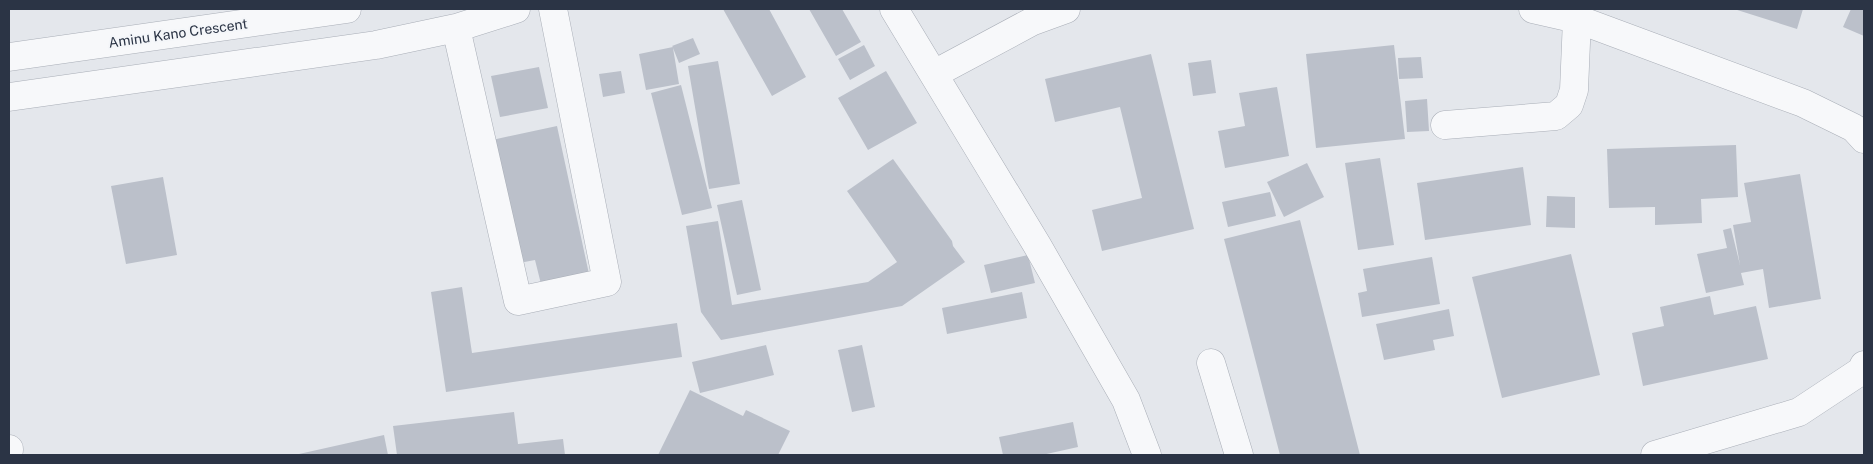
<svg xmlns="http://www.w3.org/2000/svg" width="1873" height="464" viewBox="0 0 1873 464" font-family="'Public Sans',sans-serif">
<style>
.building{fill:#bbc0ca}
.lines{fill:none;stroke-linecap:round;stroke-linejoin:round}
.minor-casing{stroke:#a9aeb7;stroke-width:29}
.minor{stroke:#f7f8fa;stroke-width:28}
.labels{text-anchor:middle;stroke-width:4;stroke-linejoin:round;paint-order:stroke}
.street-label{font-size:14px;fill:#2b3445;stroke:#f4f6f9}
</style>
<rect width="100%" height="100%" fill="#e4e7ec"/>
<path class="building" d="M723 9H769L806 77 772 96Z
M809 9H842L861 42 836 56Z
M1734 9H1803L1797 29Z
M1851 9H1864V36L1843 27Z
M693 38 700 54 679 63 673 48 679 84 646 90 639 54 673 47 672 46Z
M864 45 875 66 850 80 838 59Z
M1394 45 1405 139 1316 148 1306 54Z
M1151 54 1194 229 1102 251 1092 210 1142 198 1120 107 1055 122 1045 79Z
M1421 57 1423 78 1399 79 1398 58Z
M1211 60 1216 93 1193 96 1188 63Z
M718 61 740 184 709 189 688 66Z
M539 67 548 108 500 117 491 76Z
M621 71 625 93 603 97 599 74Z
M886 71 917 123 868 150 838 98Z
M681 85 712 208 682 215 651 93Z
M1277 87 1289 156 1225 168 1218 131 1245 126 1239 93Z
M1427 99 1429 131 1407 132 1405 101Z
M557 126 589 274 541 284 535 260 519 263 492 140Z
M1736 145 1738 197 1701 199 1702 223 1655 225V207L1609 208 1607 149Z
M1380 158 1394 245 1358 250 1345 163Z
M893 159 952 241 953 246 965 262 902 306 721 340 701 312 686 226 718 221 732 305 868 282 897 262 847 191Z
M1307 163 1324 197 1284 217 1267 182Z
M1523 167 1531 225 1425 240 1417 183Z
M1800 174 1821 299 1769 308 1763 269 1741 273 1744 285 1706 293 1697 254 1727 248 1723 230 1731 228 1740 265 1733 225 1751 222 1744 183Z
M163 177 177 255 126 264 111 186Z
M1270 192 1276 216 1228 227 1222 202Z
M1547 196 1575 197V228L1546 227Z
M742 200 761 290 737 295 717 205Z
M1300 220 1360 455H1280L1224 239Z
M1571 254 1600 375 1502 398 1472 277Z
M1028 255 1035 283 991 293 984 265Z
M1432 257 1440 304 1362 317 1358 293 1367 291 1363 269Z
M462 287 472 353 677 323 682 357 446 392 431 292Z
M1022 292 1027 318 947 334 942 308Z
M1710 296 1714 315 1756 306 1768 359 1643 386 1632 333 1664 326 1660 307Z
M1449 309 1454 336 1433 340 1435 350 1384 360 1376 324Z
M766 345 774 375 700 393 692 362Z
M862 345 875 407 852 412 838 350Z
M690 390 743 416 746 410 790 431 778 455H658Z
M514 412 518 444 563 439 565 455H397L393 426Z
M1073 422 1078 447 1042 455H1003L999 437Z
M384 435 388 455H299V454Z"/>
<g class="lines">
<g class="minor-casing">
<path id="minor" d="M894 9 1037 245 1126 400 1147 455
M1533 9 1577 19 1803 103 1854 128 1864 139
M456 28 518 301 607 282 553 9
M9 57 347 9
M934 74 1033 21 1066 9
M9 97 376 45 456 28 516 9
M1445 125 1556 116 1569 105 1574 90 1577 19
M1211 363 1239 455
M9 449V450
M1655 455 1799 412 1861 371 1864 365"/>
</g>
<use href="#minor" class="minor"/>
</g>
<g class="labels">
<g class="street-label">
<text transform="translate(178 33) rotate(-8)" y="5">Aminu Kano Crescent</text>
</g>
</g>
<rect width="1873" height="464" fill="none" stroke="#2b3445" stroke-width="20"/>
</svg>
